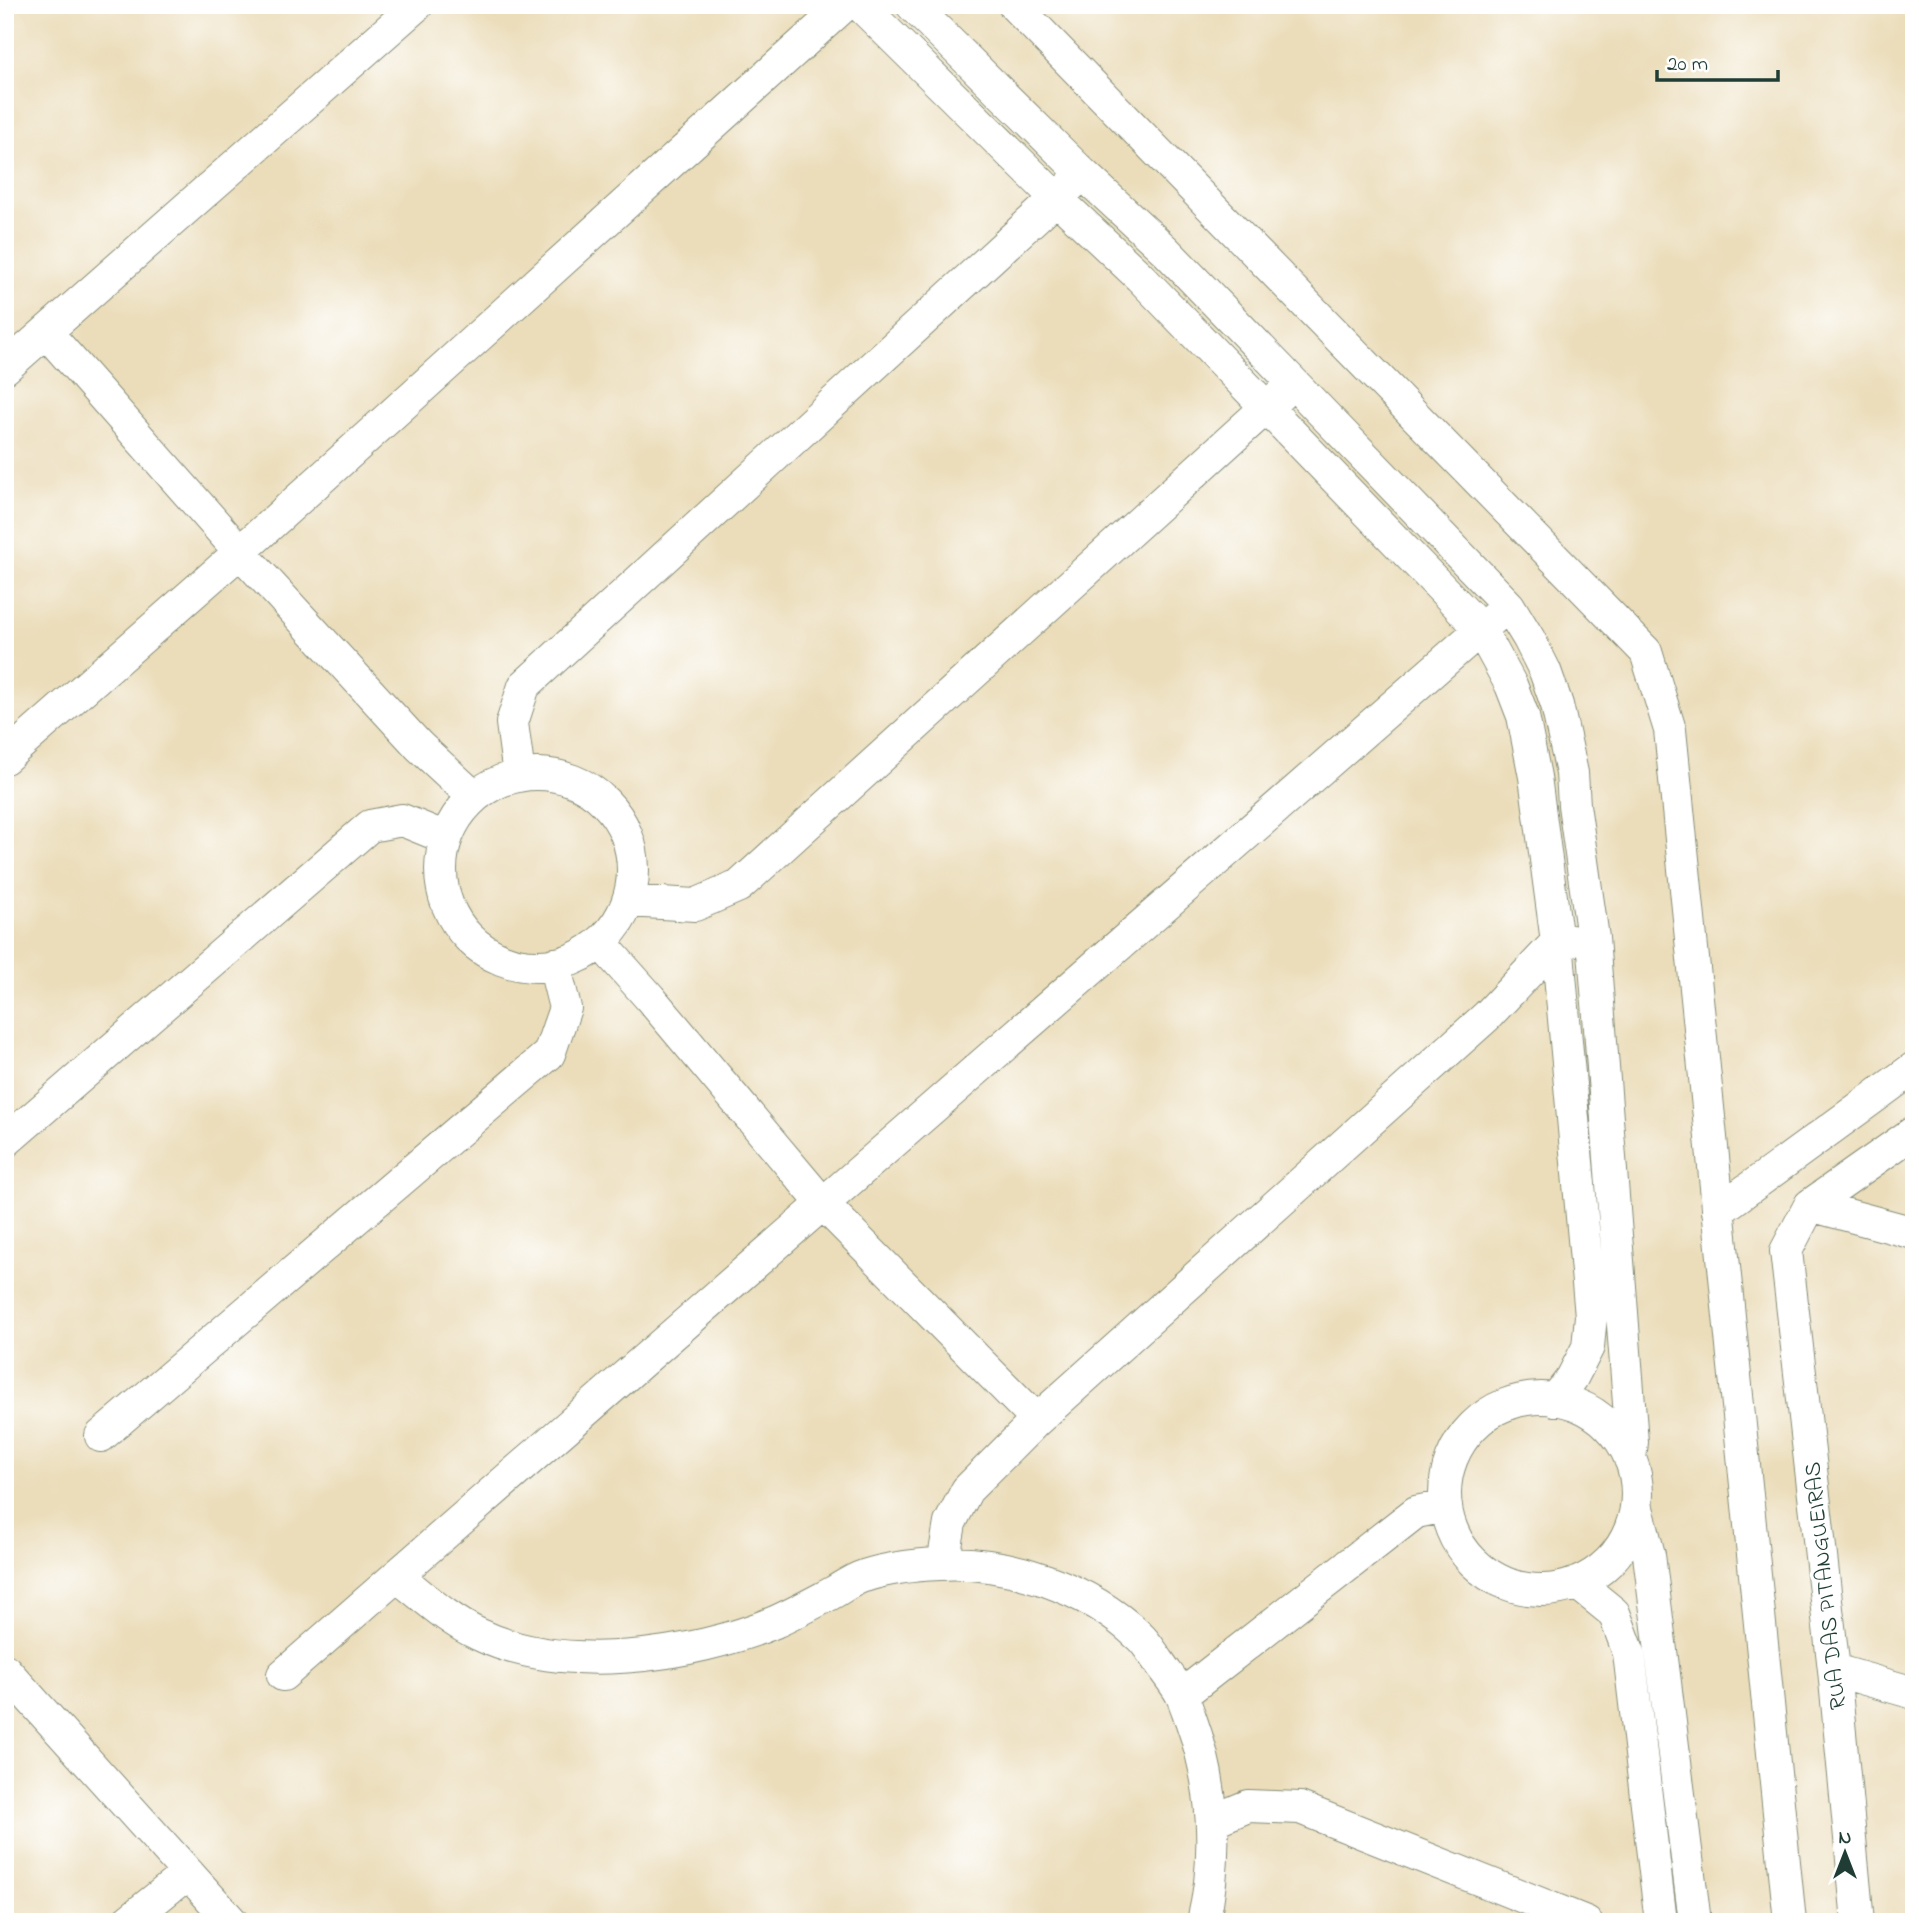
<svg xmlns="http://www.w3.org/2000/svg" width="1919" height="1927" viewBox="0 0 1919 1927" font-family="'Indie Flower',sans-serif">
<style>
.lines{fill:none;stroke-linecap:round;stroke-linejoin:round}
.minor-casing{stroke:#858d77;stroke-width:34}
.minor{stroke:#fff;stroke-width:32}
.labels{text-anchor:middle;stroke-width:7;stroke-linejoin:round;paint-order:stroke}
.street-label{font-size:23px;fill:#1f3d34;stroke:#fff}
</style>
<rect width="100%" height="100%" fill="#fff"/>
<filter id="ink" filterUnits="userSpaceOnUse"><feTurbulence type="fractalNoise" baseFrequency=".0143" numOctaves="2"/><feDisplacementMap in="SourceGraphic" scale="14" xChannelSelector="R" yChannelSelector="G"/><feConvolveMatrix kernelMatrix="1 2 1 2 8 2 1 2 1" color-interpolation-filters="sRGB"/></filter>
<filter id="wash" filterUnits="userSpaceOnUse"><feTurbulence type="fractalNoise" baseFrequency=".00686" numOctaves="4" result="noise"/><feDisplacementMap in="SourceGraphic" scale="28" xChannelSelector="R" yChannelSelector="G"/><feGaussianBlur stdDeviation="1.57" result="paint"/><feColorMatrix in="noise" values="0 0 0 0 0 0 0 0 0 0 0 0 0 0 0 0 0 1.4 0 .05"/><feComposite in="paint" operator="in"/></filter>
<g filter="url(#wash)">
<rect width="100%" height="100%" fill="#ebddba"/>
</g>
<g filter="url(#ink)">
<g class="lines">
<g class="minor-casing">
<path id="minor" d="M860 5 1057 199 1140 277 1480 628 1511 685 1523 716 1535 777 1557 942 1591 1316 1588 1347 1572 1378 1555 1400
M912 5 1082 173 1166 251 1509 606 1529 639 1545 671 1557 705 1572 773 1574 805 1593 938 1632 1442 1630 1459
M1014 5 1646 652 1670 730 1790 1922
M46 332 240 552 419 746 474 797
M5 368 417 5
M5 758 240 552 845 5
M441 870a96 96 0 1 1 192 0a96 96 0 1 1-192 0Z
M519 775 512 723 524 686 1072 184
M628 901 695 905 739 886 1280 395
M600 942 650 998 823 1204 1037 1420
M5 1142 370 826 402 820 446 838
M1810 1205 1914 1233
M1718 1211 1914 1068
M1445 1494a96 96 0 1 1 192 0a96 96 0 1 1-192 0Z
M101 1436 549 1054 565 1008 554 964
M1637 1508 1649 1555 1695 1922
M943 1564 950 1523 967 1490 1037 1420 1487 1016 1557 942 1571 941
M397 1576C423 1596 448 1620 478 1634 562 1675 692 1657 775 1622 795 1613 815 1602 834 1592 844 1586 854 1579 864 1576 888 1568 915 1565 940 1564 1009 1560 1088 1588 1139 1636 1147 1643 1153 1654 1159 1662 1166 1673 1175 1683 1181 1694 1185 1702 1188 1712 1191 1720 1214 1783 1219 1856 1203 1922
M1577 1583 1614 1613 1629 1653 1661 1922
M5 1670 232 1922
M1834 1670 1914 1693
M283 1675 1495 617
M1182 1695 1416 1512 1446 1506
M1212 1821 1248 1806 1300 1808 1586 1922
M127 1922 188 1873
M1858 1922 1834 1670 1786 1251 1810 1205 1914 1132"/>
</g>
<use href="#minor" class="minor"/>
</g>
</g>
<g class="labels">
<g class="street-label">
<text transform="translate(1824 1586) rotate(-96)" y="8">RUA DAS PITANGUEIRAS</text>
</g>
</g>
<rect width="1919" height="1927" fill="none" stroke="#fff" stroke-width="28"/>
<g transform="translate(1845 1853)" stroke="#ffffff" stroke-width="5" paint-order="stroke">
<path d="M0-5L12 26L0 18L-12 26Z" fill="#1f3d34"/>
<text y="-10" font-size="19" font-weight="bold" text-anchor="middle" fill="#1f3d34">N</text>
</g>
<path d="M1657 70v10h121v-10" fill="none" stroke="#1f3d34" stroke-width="3.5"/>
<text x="1667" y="70" font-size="21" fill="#1f3d34" stroke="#ffffff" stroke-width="5" paint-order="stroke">20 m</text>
</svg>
